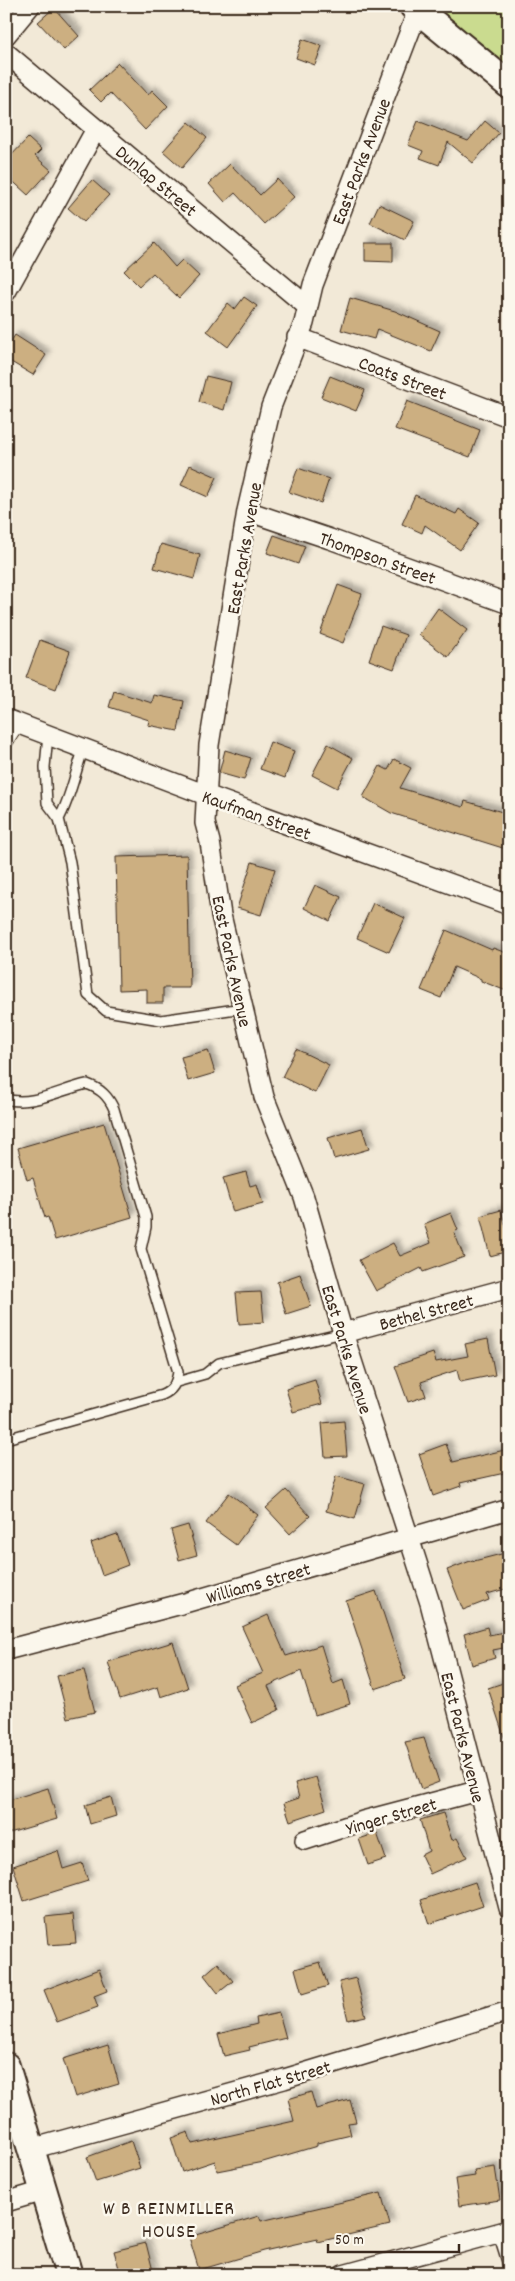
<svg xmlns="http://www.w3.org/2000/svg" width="515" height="2281" viewBox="0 0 515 2281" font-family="Dekko,sans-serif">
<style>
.green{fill:#cadb8f;stroke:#828256}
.building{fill:#ccaf81;stroke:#3b2a1e;filter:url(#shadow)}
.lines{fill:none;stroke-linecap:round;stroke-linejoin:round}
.lane-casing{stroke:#3b2a1e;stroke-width:12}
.street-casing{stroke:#3b2a1e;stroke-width:22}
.secondary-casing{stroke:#3b2a1e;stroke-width:30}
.lane{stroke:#fbf7ec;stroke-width:9}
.street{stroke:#fbf7ec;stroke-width:19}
.secondary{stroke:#fbf7ec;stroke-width:26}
.labels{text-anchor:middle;stroke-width:5;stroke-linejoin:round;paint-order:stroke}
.street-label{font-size:19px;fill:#3b2a1e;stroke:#fbf7ec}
.neighbourhood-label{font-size:20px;letter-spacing:1px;fill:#3b2a1e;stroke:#fbf7ec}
</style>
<defs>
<filter id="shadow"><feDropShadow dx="4.5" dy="-4.5" stdDeviation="2.5" flood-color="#0004"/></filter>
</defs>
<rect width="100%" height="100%" fill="#f2e9d7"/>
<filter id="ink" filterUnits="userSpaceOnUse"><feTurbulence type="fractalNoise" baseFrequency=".02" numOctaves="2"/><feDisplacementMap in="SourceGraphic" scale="10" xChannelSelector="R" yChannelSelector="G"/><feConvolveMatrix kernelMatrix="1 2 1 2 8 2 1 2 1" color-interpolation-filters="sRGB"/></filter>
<g filter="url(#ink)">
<path class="green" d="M436 6H509V69Z"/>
<path class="building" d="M54 8 79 36 64 50 38 22Z
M302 39 322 46 315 65 296 58Z
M118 63 148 95 152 90 168 106 145 130 110 93 101 102 89 90Z
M418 121 468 141 485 121 499 133 473 163 448 142 439 165 420 158 423 151 408 145Z
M189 122 207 138 182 168 163 151Z
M28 138 41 150 35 156 51 170 28 195 6 175V161Z
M230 164 260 195 277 179 294 197 264 224 235 193 225 202 209 184Z
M92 180 109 195 84 222 68 208Z
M379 204 414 221 405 240 370 223Z
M154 243 175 267 182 260 199 276 179 298 153 273 139 286 124 271Z
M365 243H393V262L365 261Z
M244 297 257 306 228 347 207 331 228 303 235 309Z
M350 298 395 311 440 331 431 351 377 329 374 339 341 330Z
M15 335 46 355 33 375 6 359V349Z
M206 376 231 382 224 410 199 402Z
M330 376 365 390 356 411 321 397Z
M407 401 480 430 470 457 395 429Z
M190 465 217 477 208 497 181 485Z
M298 468 329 479 321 503 289 492Z
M415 495 456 514 459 509 479 523 460 550 425 525 422 533 402 524Z
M274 535 305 546 298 564 267 553Z
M161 544 200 555 194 579 154 568Z
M338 585 362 594 343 643 320 634Z
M438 608 467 630 448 657 419 635Z
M381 626 406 635 394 669 369 660Z
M40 640 70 651 56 689 26 678Z
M114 691 152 703 154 695 184 701 178 731 148 725 149 720 109 707Z
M270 742 294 751 285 778 260 769Z
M328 744 353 758 337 788 312 775Z
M225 750 251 758 244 780 219 773Z
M394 759 411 768 400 788 463 807 465 801 509 814V850L391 813 363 797 380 766 388 770Z
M187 855 190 988H163V1003H147V989L119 990 116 857Z
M252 862 275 869 261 915 237 908Z
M315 885 341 897 330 921 304 908Z
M373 903 405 918 389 952 357 938Z
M446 930 492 950 493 948 509 954V992L481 981V979L454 967 441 998 421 990Z
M296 1049 329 1065 315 1093 282 1077Z
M208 1050 215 1073 188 1081 181 1057Z
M104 1123 132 1217 55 1240 48 1217 45 1218 33 1178 27 1180 18 1148Z
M362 1128 369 1149 334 1159 328 1138Z
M246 1172 250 1186 257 1184 263 1204 233 1212 223 1178Z
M501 1210 509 1238V1251L490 1256 480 1216Z
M451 1213 458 1230 454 1232 464 1257 423 1272 421 1268 376 1291 359 1260 393 1243 400 1256 431 1243 424 1224Z
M300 1274 311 1306 286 1314 277 1282Z
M261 1292 264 1322 239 1324 236 1293Z
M488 1339 495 1375 460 1382 457 1370 421 1382 426 1396 408 1402 395 1366 433 1353 436 1362 468 1356 465 1344Z
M315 1380 322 1404 293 1412 286 1389Z
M344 1421 347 1456 325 1457 322 1423Z
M446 1444 453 1462 509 1449V1472L460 1483 461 1486 433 1496 419 1454Z
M336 1476 365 1484 355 1519 326 1511Z
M286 1490 310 1516 290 1534 266 1508Z
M229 1493 258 1515 236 1545 206 1523Z
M188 1525 197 1555 179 1560 171 1530Z
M117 1534 128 1565 102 1575 91 1543Z
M509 1552V1588L487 1594 489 1600 463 1610 447 1570 473 1560 474 1561Z
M376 1591 405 1679 375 1689 346 1601Z
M268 1615 286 1656 321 1645 333 1684 343 1680 350 1704 315 1715 301 1671 268 1686 279 1710 252 1723 235 1685 263 1673 242 1627Z
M487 1627 489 1635 509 1631V1647L493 1650 495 1658 472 1665 464 1634Z
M173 1642 188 1688 161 1697 158 1687 120 1699 108 1662Z
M84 1670 95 1712 68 1718 57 1676Z
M509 1681V1743H506L488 1688Z
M424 1738 439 1782 421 1789 405 1742Z
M316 1777 326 1809 290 1821 284 1803 299 1798 295 1783Z
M48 1788 57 1819 6 1834V1801Z
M111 1797 116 1816 90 1824 85 1805Z
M443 1813 452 1840 457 1838 467 1857 430 1874 421 1855 429 1851 420 1820Z
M377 1833 386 1859 368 1865 359 1839Z
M58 1851 63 1869 82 1863 88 1881 24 1901 13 1866Z
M475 1882 483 1906 429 1924 421 1900Z
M73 1914 76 1943 48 1945 45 1917Z
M320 1962 328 1986 302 1994 295 1969Z
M218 1963 233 1981 218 1993 204 1975Z
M99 1969 107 1991 94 1996 98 2007 57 2022 44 1990Z
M356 1978 366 2016 348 2020 339 1982Z
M279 2013 286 2038 249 2047 250 2050 224 2056 218 2034 257 2024 256 2018Z
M108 2045 119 2084 75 2097 63 2059Z
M311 2092 316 2109 350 2100 356 2122 348 2123 351 2135 317 2143V2146L263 2162 217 2171 215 2161 182 2172 171 2138 188 2132 192 2144 294 2121 288 2099Z
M131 2141 140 2168 96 2182 87 2157Z
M495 2167 500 2200 459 2206 455 2179 475 2176 474 2170Z
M381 2193 390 2225 318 2242 317 2239 264 2251 199 2270 189 2237 259 2216 261 2221Z
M146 2243 154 2275H121L114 2251Z"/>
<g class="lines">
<g class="lane-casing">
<path id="lane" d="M48 735 45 767 47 803 59 819C71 797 75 772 84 748
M6 745 20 724
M59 819 70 862 88 995 106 1011 161 1020 243 1008
M6 1099C32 1107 62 1089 87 1084 101 1089 108 1096 114 1109L146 1217V1227L141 1249 178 1372C176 1384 173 1390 162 1395L6 1439
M177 1382 205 1374 219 1363 343 1333
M498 2233 509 2268"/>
</g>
<g class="street-casing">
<path id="street" d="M418 10 313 285 304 323 271 407 247 511 209 745 205 823 210 842 221 915 264 1097 304 1197 343 1333 430 1603 509 1908
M6 35 30 6
M6 53 308 307
M6 292 96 129
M297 337 509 417
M247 511 330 539 509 604
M6 719 206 795 509 905
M343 1333 509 1288
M6 1650 185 1603 509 1509
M305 1840 363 1821 477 1791
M31 2149 284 2079 509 2011
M6 2202 43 2191
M343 2275 509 2230"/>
</g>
<g class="secondary-casing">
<path id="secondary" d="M413 6 509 85
M6 2066 69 2275"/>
</g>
<use href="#lane" class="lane"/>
<use href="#street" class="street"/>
<use href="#secondary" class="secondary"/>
</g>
</g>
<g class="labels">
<g class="street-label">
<text transform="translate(360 161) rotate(-69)" y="7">East Parks Avenue</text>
<text transform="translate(157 180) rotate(40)" y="7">Dunlap Street</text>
<text transform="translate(403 377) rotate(21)" y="7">Coats Street</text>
<text transform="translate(243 548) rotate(-80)" y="7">East Parks Avenue</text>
<text transform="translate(378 557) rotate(20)" y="7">Thompson Street</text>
<text transform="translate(257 814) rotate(20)" y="7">Kaufman Street</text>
<text transform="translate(233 961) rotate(78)" y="7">East Parks Avenue</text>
<text transform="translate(426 1311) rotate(-15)" y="7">Bethel Street</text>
<text transform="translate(348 1349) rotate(73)" y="7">East Parks Avenue</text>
<text transform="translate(258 1582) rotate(-16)" y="7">Williams Street</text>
<text transform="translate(464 1737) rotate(76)" y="7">East Parks Avenue</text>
<text transform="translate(391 1815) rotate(-16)" y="7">Yinger Street</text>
<text transform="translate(270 2082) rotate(-16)" y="7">North Flat Street</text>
</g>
<g class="neighbourhood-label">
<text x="169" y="2214">W B REINMILLER<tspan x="169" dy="23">HOUSE</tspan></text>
</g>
</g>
<rect width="515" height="2281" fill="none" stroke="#fbf7ec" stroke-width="25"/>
<rect x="12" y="12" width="490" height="2256" fill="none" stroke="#3b2a1e" stroke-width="2" filter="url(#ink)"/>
<path d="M328 2244v8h131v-8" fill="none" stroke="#3b2a1e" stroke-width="2.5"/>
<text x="335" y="2244" font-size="15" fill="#3b2a1e" stroke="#fbf7ec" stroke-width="4" paint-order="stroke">50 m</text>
</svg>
